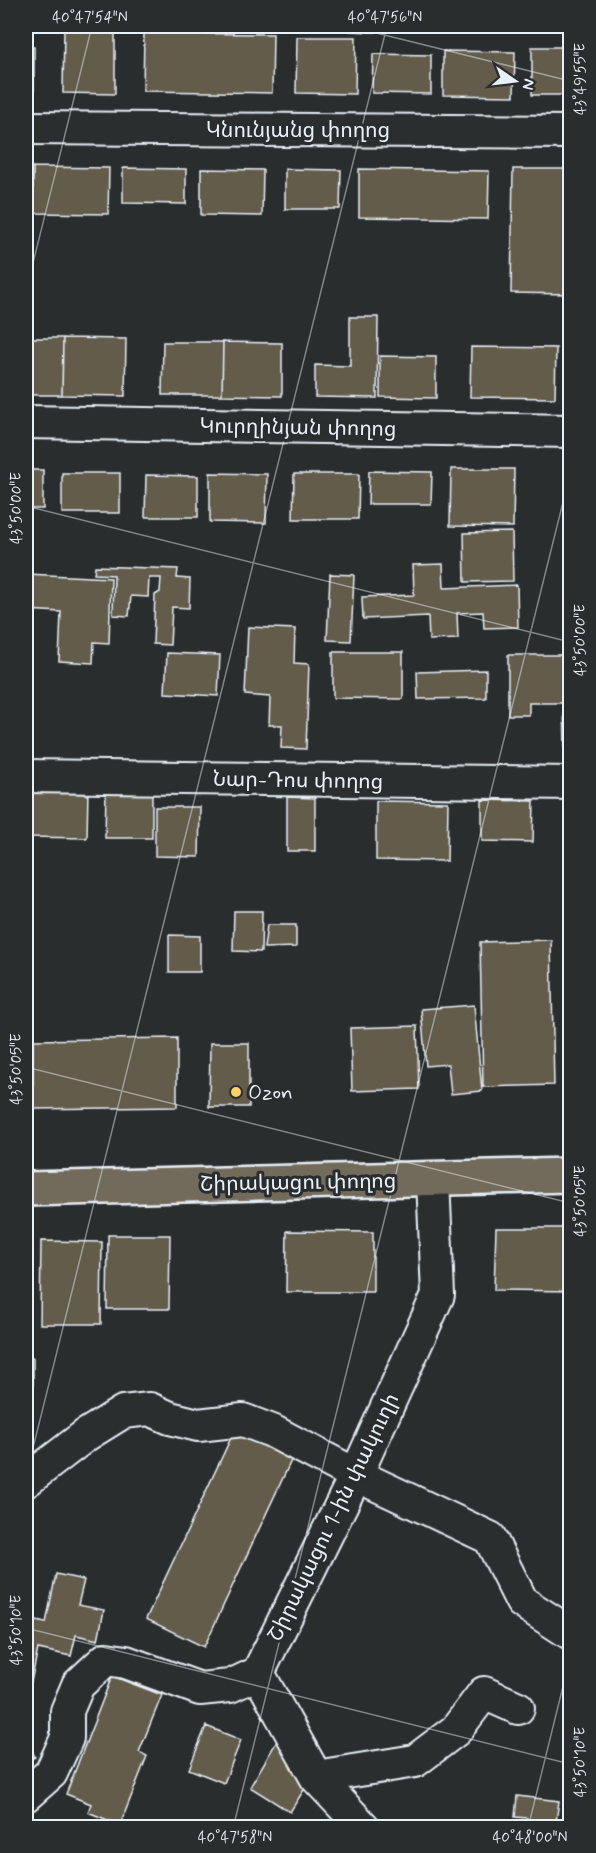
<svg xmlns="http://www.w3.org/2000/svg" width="596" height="1853" viewBox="0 0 596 1853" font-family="Mynerve,'Noto Sans Armenian',sans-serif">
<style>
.building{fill:#645c4c;stroke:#e8f1f8;stroke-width:1.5}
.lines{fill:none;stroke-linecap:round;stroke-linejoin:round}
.minor-casing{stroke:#e8f1f8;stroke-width:36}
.major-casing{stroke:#e8f1f8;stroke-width:38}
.minor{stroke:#2a2d2e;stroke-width:32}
.major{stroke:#726b5a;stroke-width:33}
.ticks{fill:none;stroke:#e8f1f8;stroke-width:1.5;stroke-opacity:0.45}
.poi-dot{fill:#ffd166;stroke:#2a2d2e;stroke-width:2}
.labels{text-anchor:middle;stroke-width:6;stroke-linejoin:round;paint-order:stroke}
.street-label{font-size:21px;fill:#e8f1f8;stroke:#2a2d2e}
.poi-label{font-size:21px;fill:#e8f1f8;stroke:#2a2d2e;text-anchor:start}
.neatline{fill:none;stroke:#e8f1f8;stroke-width:2}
.ticks-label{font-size:15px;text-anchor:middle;fill:#e8f1f8}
</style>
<rect width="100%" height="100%" fill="#2a2d2e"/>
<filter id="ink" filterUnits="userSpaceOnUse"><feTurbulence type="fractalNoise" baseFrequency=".0167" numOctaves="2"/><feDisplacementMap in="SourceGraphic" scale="12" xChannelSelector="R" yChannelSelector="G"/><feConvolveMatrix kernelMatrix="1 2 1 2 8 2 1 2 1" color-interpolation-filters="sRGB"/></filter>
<g filter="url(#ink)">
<path class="building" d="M64 26H115V94L63 93Z
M350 26H376L375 32 350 31Z
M437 26H463V33H437Z
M144 33 273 34 272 93 143 91Z
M297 37H356L355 94 296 93Z
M26 47H34V90H26Z
M532 47H570V95H532Z
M443 51 515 52 514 96 443 95Z
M373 54 431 55V94L372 93Z
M26 167H33V213H26Z
M33 167 109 168 108 214 33 213Z
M123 168 186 169V204L123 203Z
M201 169 263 170 262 216 201 215Z
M285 169 341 170 340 209H285Z
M359 169 489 171 488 219 359 217Z
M513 169H570V294L511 293Z
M26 275H31V324H26Z
M350 317H378L377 398 315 397V365L350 366Z
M569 334H570V399H568Z
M26 338H63L62 395H26Z
M63 338 126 339 125 396 62 395Z
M163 342H223L222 395H162Z
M223 342 282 343V396L222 395Z
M471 347 556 348 555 398 470 397Z
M380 356 436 357V398L380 397Z
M451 469H514L513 527 450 526Z
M26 470H43V509H26Z
M369 471 432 472 431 504H368Z
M62 473H120V513H62Z
M210 473 267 474 266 523 210 522Z
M294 474H359L358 519H293Z
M146 475 198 476V517H145Z
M512 532 513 581 465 582 464 533Z
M443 564 444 588 517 585 518 627 484 628 483 612 457 613 458 639 429 640 428 616 363 619 362 597 414 595 413 565Z
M95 566 178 569 177 578 190 579 189 608 172 607 170 645 153 644 155 595 160 592 161 578H149L148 597 131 596 129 616 113 615 114 575 94 574Z
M26 574 111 578 109 643 94 642 93 663 59 661 61 612 26 610Z
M330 574 354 575 351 641 327 640Z
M248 627 295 629 294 663 309 664 306 749 281 748 282 725H269L270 697 245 695Z
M333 652H403V699L333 698Z
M167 653 220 655 218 696 165 693Z
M508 655H570V748H565L564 703H529V715H508Z
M486 670V698L418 699 417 672Z
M26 788 88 789 87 838 26 837Z
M106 789 152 790V838H105Z
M287 797 315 798V851H287Z
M482 800 534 801 533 842 482 841Z
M376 801 448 802 447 861 376 860Z
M155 807H200L199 857 155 856Z
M234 911H262L261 952 233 951Z
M267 925H296V947L264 948Z
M169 935 200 936V972H169Z
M551 940 554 1085 483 1087 480 942Z
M474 1005 482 1091 451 1094 448 1064 426 1066 421 1009Z
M417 1026 419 1089 352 1091 350 1028Z
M177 1038V1107L33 1109V1040Z
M210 1043H249V1107H209Z
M496 1228H570V1291L494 1290Z
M287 1231 373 1232V1292H286Z
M108 1235H170L169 1309H107Z
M41 1241 102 1242 101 1324H40Z
M26 1358H33V1393H26Z
M237 1425 295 1452 204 1647 146 1619Z
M56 1574 84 1580 78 1605 104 1610 98 1640 76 1635 71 1656 38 1649 31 1682 26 1681V1619L46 1623Z
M112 1676 162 1695 139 1752 147 1756 120 1825 88 1812 91 1804 66 1794Z
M206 1726 241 1740 224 1783 189 1769Z
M26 1739 35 1757 26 1762Z
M277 1741 298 1754 312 1777 290 1812 250 1787Z
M517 1796 559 1801 555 1828H526L527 1818 515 1817Z"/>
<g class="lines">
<g class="minor-casing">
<path id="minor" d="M26 128 570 132
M26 422 570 431
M26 776 570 783
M26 1481 86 1435 123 1412 150 1409 170 1418 198 1425 243 1420 272 1431 356 1475 490 1538 522 1602 570 1633
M316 1777 415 1761 456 1730 484 1693 518 1708
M26 1795 51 1773 67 1738V1711L78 1685 106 1659 126 1662 200 1689 230 1686 258 1673
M364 1828 316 1777 258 1673 356 1475 438 1295 433 1179"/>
</g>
<g class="major-casing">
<path id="major" d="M26 1189 570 1175"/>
</g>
<use href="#minor" class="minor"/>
<use href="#major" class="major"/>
</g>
</g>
<path class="ticks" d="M348 26 570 81M26 291 92 26M26 506 570 642M26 1067 570 1203M26 1476 387 26M26 1628 570 1764M233 1828 570 474M528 1828 570 1658"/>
<circle class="poi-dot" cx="236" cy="1092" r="6"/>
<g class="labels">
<g class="street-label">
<text x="298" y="137">Կնունյանց փողոց</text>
<text transform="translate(298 427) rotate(1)" y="7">Կուրղինյան փողոց</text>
<text transform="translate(298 780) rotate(1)" y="7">Նար-Դոս փողոց</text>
<text transform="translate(298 1182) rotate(-1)" y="7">Շիրակացու փողոց</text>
<text transform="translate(333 1517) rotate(-64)" y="7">Շիրակացու 1-ին փակուղի</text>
</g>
<g class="poi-label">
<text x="248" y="1099">Ozon</text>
</g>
</g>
<rect width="596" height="1853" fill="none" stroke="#2a2d2e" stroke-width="66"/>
<g transform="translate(515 81) rotate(104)" stroke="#2a2d2e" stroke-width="4.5" paint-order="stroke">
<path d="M0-4.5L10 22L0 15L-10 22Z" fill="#e8f1f8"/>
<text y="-9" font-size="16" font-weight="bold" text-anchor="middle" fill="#e8f1f8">N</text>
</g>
<rect x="33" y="33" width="530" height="1787" class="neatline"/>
<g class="ticks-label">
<text x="90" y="22">40°47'54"N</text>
<text x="385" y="22">40°47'56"N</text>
<text transform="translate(580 79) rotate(-90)" y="5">43°49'55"E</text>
<text transform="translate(16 508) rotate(-90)" y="5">43°50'00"E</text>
<text transform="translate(580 640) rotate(-90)" y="5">43°50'00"E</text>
<text transform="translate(16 1069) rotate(-90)" y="5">43°50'05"E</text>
<text transform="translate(580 1201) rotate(-90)" y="5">43°50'05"E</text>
<text transform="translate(16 1630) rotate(-90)" y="5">43°50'10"E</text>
<text transform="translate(580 1762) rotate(-90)" y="5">43°50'10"E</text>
<text x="235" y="1842">40°47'58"N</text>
<text x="530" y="1842">40°48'00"N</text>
</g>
</svg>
